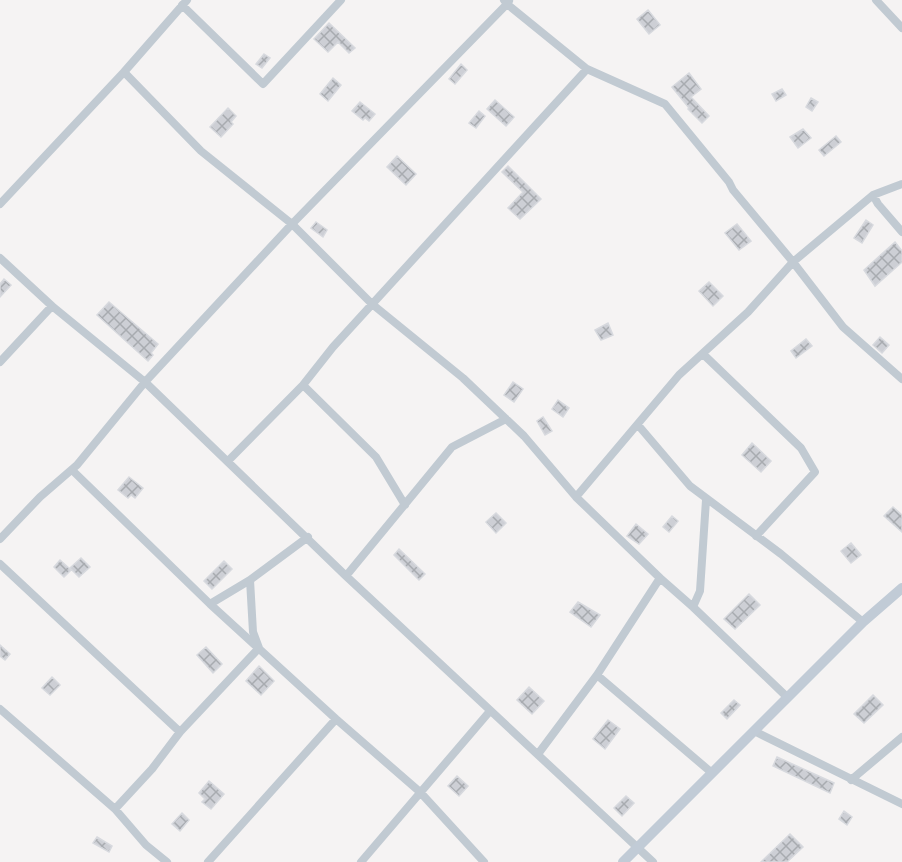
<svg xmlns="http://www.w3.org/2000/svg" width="902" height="862" viewBox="0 0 902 862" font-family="Mulish,sans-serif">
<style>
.building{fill:url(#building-cross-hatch);stroke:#d7d9de;stroke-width:1.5}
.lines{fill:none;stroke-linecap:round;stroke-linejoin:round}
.street{stroke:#c1cad2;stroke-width:8}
.secondary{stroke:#c1cbd6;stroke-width:10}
</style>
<defs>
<pattern id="building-cross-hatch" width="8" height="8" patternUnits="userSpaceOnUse" patternTransform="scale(1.5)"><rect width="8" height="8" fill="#cdcfd5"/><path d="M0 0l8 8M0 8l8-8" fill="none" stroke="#a8abb0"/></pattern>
</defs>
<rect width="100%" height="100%" fill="#f5f3f3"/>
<path class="building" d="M648 10 660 25 649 34 637 19Z
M329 23 355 48 349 53 338 42 328 52 314 39Z
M264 54 270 58 262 68 256 64Z
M461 64 467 70 455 84 449 79Z
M689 73 701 89 691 97 709 116 702 123 688 109 689 108 672 87Z
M333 78 341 85 328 101 320 94Z
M782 89 786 95 776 101 772 94Z
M811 98 818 102 812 111 806 107Z
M495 100 514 117 506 126 487 109Z
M360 102 375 114 369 121 365 118 363 120 352 111Z
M228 108 236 116 231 122 233 124 221 137 210 127Z
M479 111 485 116 476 128 469 123Z
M803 129 811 138 798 148 790 137Z
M836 136 841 142 824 156 819 150Z
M397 156 416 174 406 185 387 167Z
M508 166 541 199 520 219 508 208 523 192 502 172Z
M866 220 873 225 862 243 854 238Z
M316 222 327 230 323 237 311 228Z
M737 224 751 241 739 250 725 233Z
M895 242 902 251V262L875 286 864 270Z
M4 279 11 285 0 297V284Z
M709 282 723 296 713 306 699 291Z
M109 302 158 344 151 353 153 355 148 361 97 315Z
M608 323 613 335 601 340 595 330Z
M880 337 889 345 882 353 873 345Z
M806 339 812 346 796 358 791 351Z
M513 382 523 389 514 402 504 395Z
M558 400 569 408 563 417 552 409Z
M543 417 552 431 545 435 537 421Z
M752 443 771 461 761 472 742 455Z
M129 477 143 488 135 498 131 495 128 498 118 490Z
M893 507 902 515V532L884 516Z
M496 513 506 523 496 533 486 522Z
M672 516 678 521 669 532 663 527Z
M636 524 648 534 639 544 627 536Z
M851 543 861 555 851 563 841 551Z
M399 549 425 574 419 580 394 555Z
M81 558 90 567 79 577 70 568Z
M60 560 71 570 64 577 54 567Z
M224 561 232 569 212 589 204 581Z
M749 594 760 605 735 629 724 619Z
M578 602 600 615 591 627 570 612Z
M0 645 10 654 5 660 0 656Z
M206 647 222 664 213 673 197 655Z
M259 666 274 681 261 695 246 681Z
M52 677 60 685 50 695 42 688Z
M529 687 544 701 532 714 517 700Z
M873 695 883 705 864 723 854 714Z
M734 700 740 705 727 719 721 713Z
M608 720 620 729 605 749 593 739Z
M777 757 834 783 830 793 773 766Z
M457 776 468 786 459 796 448 786Z
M209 781 224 794 211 809 202 802 205 799 199 793Z
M626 796 634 803 622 816 614 808Z
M844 811 852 817 847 825 839 819Z
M182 813 189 820 180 831 172 824Z
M790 834 803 847 787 862H761Z
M97 837 112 846 109 852 93 843Z"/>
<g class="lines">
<path class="street" d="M876 0 902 28
M509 1 507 4 587 69 665 104 729 182 733 190 793 262 843 327 902 379
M182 5 263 84 341 0
M124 72 201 151 292 224 372 304 463 378 524 436 576 497
M873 195 878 204 902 232
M0 204 124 72 187 0
M0 258 52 306 145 382 346 576 653 862
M703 354 801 448 815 472 756 536
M0 362 52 306
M303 385 376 457 405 505
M638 425 690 486 781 554 863 622
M228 461 303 385 333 347 587 69
M72 470 210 604 250 580
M0 539 40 497 77 465 145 382 292 224 507 4 504 0
M0 564 180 732
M346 576 452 447 506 419
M660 578 576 497 679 375 748 312 793 262 873 195 902 184
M210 604 336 719 420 792 484 862
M693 607 700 591 706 500
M597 675 660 578 693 607 787 697
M0 709 115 809 146 845 167 862
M754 731 902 804
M538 754 597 675 712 773
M851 780 902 737
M115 809 152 769 180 732 259 648 253 632 250 580 308 537
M208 862 336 719
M361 862 490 711"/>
<path class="secondary" d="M623 862 863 622 902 588"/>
</g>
</svg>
